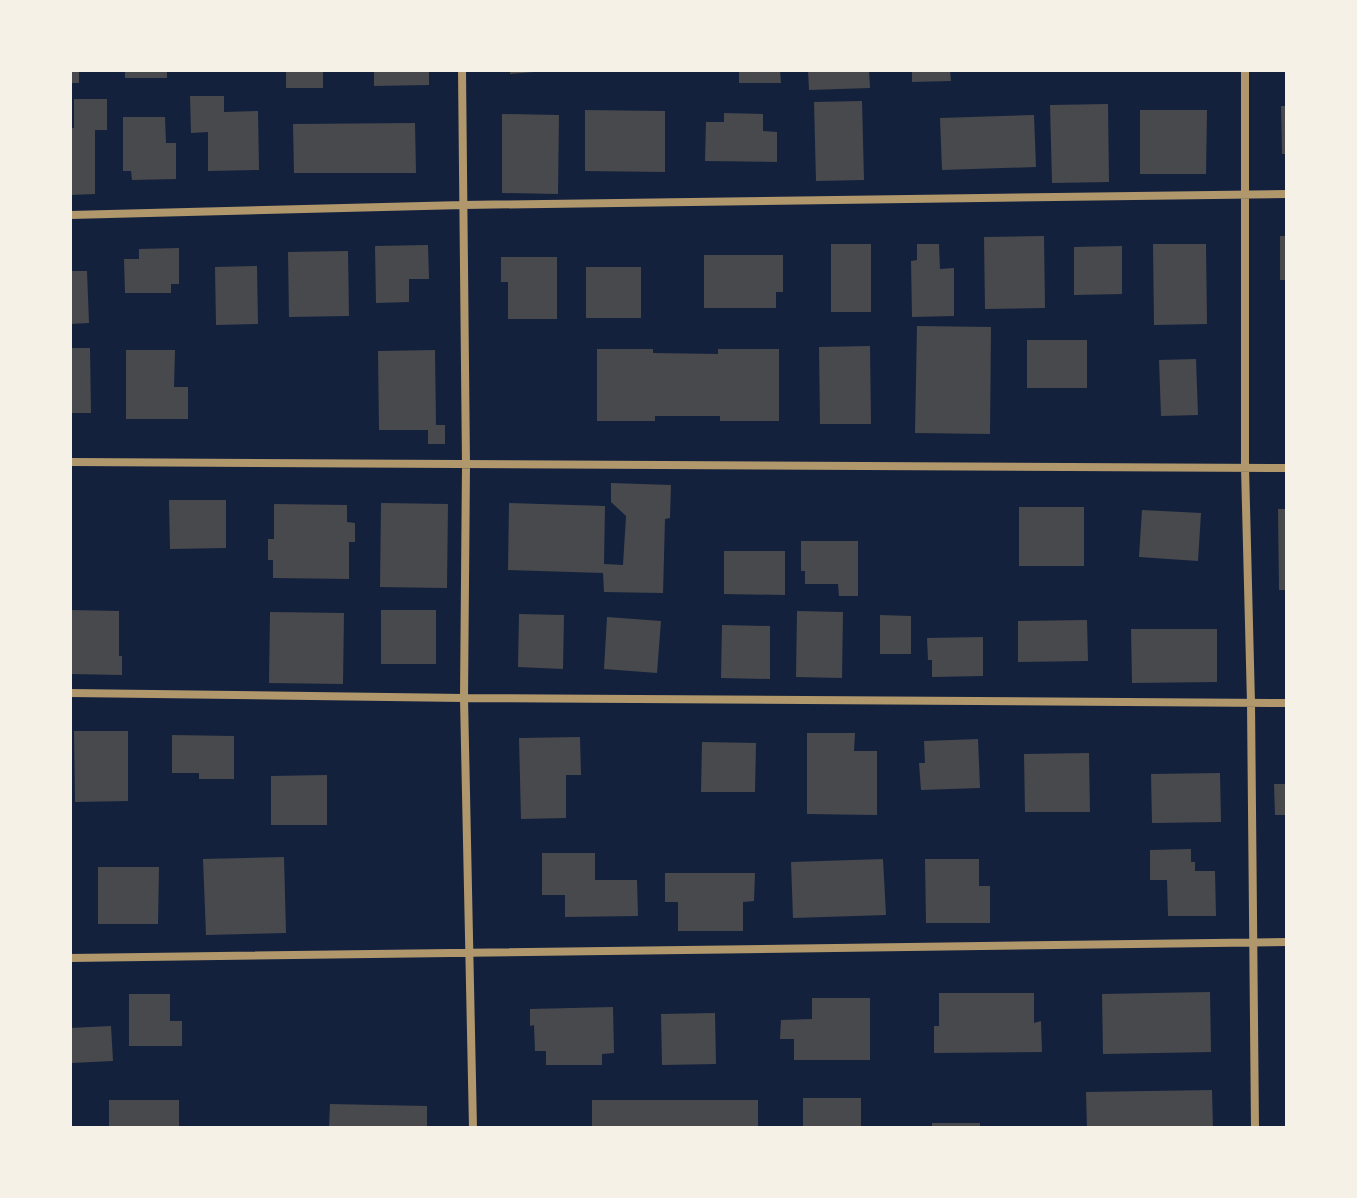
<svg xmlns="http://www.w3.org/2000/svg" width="1357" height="1198" viewBox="0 0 1357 1198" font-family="Montserrat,sans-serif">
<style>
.building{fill:#48494c}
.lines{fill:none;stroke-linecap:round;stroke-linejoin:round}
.minor{stroke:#b1986c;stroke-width:8}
</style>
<rect width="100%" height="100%" fill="#14213d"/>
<path class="building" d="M70 70H79V83H70Z
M125 70H167V78H125Z
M286 70H323V88H286Z
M374 70H429V85L374 86Z
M510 70H534V72L510 74Z
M739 70H780L781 83H739Z
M808 70H869L870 88 809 90Z
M912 70H950L951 81 912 82Z
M190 96H224V112L258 111 259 170 208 171V132L191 133Z
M74 99H107V130H95V194L70 195V128H74Z
M862 101 864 180 816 181 814 102Z
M1108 104 1109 182 1052 183 1050 105Z
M1281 106H1287V154H1282Z
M585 110 665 111V172L585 171Z
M1140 110H1207L1206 174H1140Z
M724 113 763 114V131L777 132V162L705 161 706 122H724Z
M502 114 559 115 558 194 502 193Z
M1034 115 1036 167 942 170 940 118Z
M123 117H165L166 143H176V179L132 180 131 171H123Z
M415 123 416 173H294L293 124Z
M1044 236 1045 308 985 309 984 237Z
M1280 236H1287V280H1280Z
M831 244H871V312H831Z
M917 244H939L940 269 954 268V316L912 317 911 261 917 260Z
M1153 244H1206L1207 324 1154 325Z
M428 245 429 279H409V302L376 303 375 246Z
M1122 246V294L1074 295V247Z
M179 248V284H171V293H125L124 259H139V249Z
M348 251 349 316 289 317 288 252Z
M704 255H783V292H776V308H704Z
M501 257H557V319H508V282H501Z
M257 266 258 324 216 325 215 267Z
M586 267H641V318H586Z
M70 271H87L89 323 70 324Z
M917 326 991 327 990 434 915 433Z
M1027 340H1087V388H1027Z
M870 346 871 424H820L819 347Z
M70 348H90L91 413H70Z
M597 349H653V353L718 354V349H779V421H720V416H655V421H597Z
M126 350H175L174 387H188V419H126Z
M435 350 436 425H445V444H428V430H379L378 351Z
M1196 359 1198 415 1161 416 1159 360Z
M611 483 671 485 670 518 665 519 663 593 604 592 603 573 508 570 509 503 605 506 604 564 623 565 626 516 611 502Z
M169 500H226V548L170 549Z
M381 503 448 504 447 588 380 587Z
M274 504 347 505V522L355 523V542H349V579L273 578V560H268V539H274Z
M1019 507H1084V566H1019Z
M1278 509H1287V590H1279Z
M1142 510 1201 513 1198 561 1139 557Z
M801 541H858V596H839L838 584H805V571H801Z
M724 551H785V595L724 594Z
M70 610 119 611V656H122V675L70 674Z
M381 610H436V664H381Z
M797 611 843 612 842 678 796 677Z
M270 612 344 613 343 684 269 683Z
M519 614 564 615 563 669 518 667Z
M880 615 911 616V654H880Z
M607 617 661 621 657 673 604 669Z
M1087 620 1088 661 1018 662V621Z
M722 625 770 626V679L721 678Z
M1131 629H1217V682L1132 683Z
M983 637V676L932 677V660H928L927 638Z
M74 731H128V801L75 802Z
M807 733H855L854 751H877V815L807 814Z
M172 735 234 736V779H199V773H172Z
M580 737 581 775H566V818L521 819 519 738Z
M978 739 980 788 921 790 919 763H925L924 741Z
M702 742 756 743 755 792H701Z
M1089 753 1090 812H1025L1024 754Z
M1220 773 1221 822 1152 823 1151 774Z
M327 775V825H271V776Z
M1274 784H1287V815H1275Z
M1191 849V862H1195V871H1215L1216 916H1168L1167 880H1150V850Z
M542 853H595V880H637L638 916 565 917V895H542Z
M284 857 286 933 206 935 203 859Z
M883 859 886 915 793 918 791 862Z
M925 859H979V886H990V923H926Z
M98 867H159L158 924H98Z
M665 873H755L754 901 743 902V931H678V902H665Z
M1210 992 1211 1052 1103 1054 1102 994Z
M939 993H1034V1023L1041 1021 1042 1052 934 1053V1026H939Z
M129 994H170V1021H182V1046H129Z
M812 998H870V1060H794V1039H780L781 1020 812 1019Z
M613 1007 614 1053 602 1054V1065H546V1051H535L534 1025 530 1026V1009Z
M715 1013 716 1064 662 1065 661 1014Z
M111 1026 113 1061 71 1063 70 1028Z
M1212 1090 1213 1128H1087L1086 1092Z
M803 1098H861V1128H803Z
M109 1100H179V1128H109Z
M592 1100H758V1128H592Z
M330 1104 427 1106V1128H329Z
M932 1123H980V1128H932Z"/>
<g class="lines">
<path class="minor" d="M462 70 466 465 464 698 473 1128
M1245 70V467L1251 703 1255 1128
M70 215 463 205 1287 194
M70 462 1287 468
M70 693 464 698 1287 703
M70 958 1287 942"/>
</g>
<rect width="1357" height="1198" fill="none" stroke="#f6f1e7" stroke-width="144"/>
</svg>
